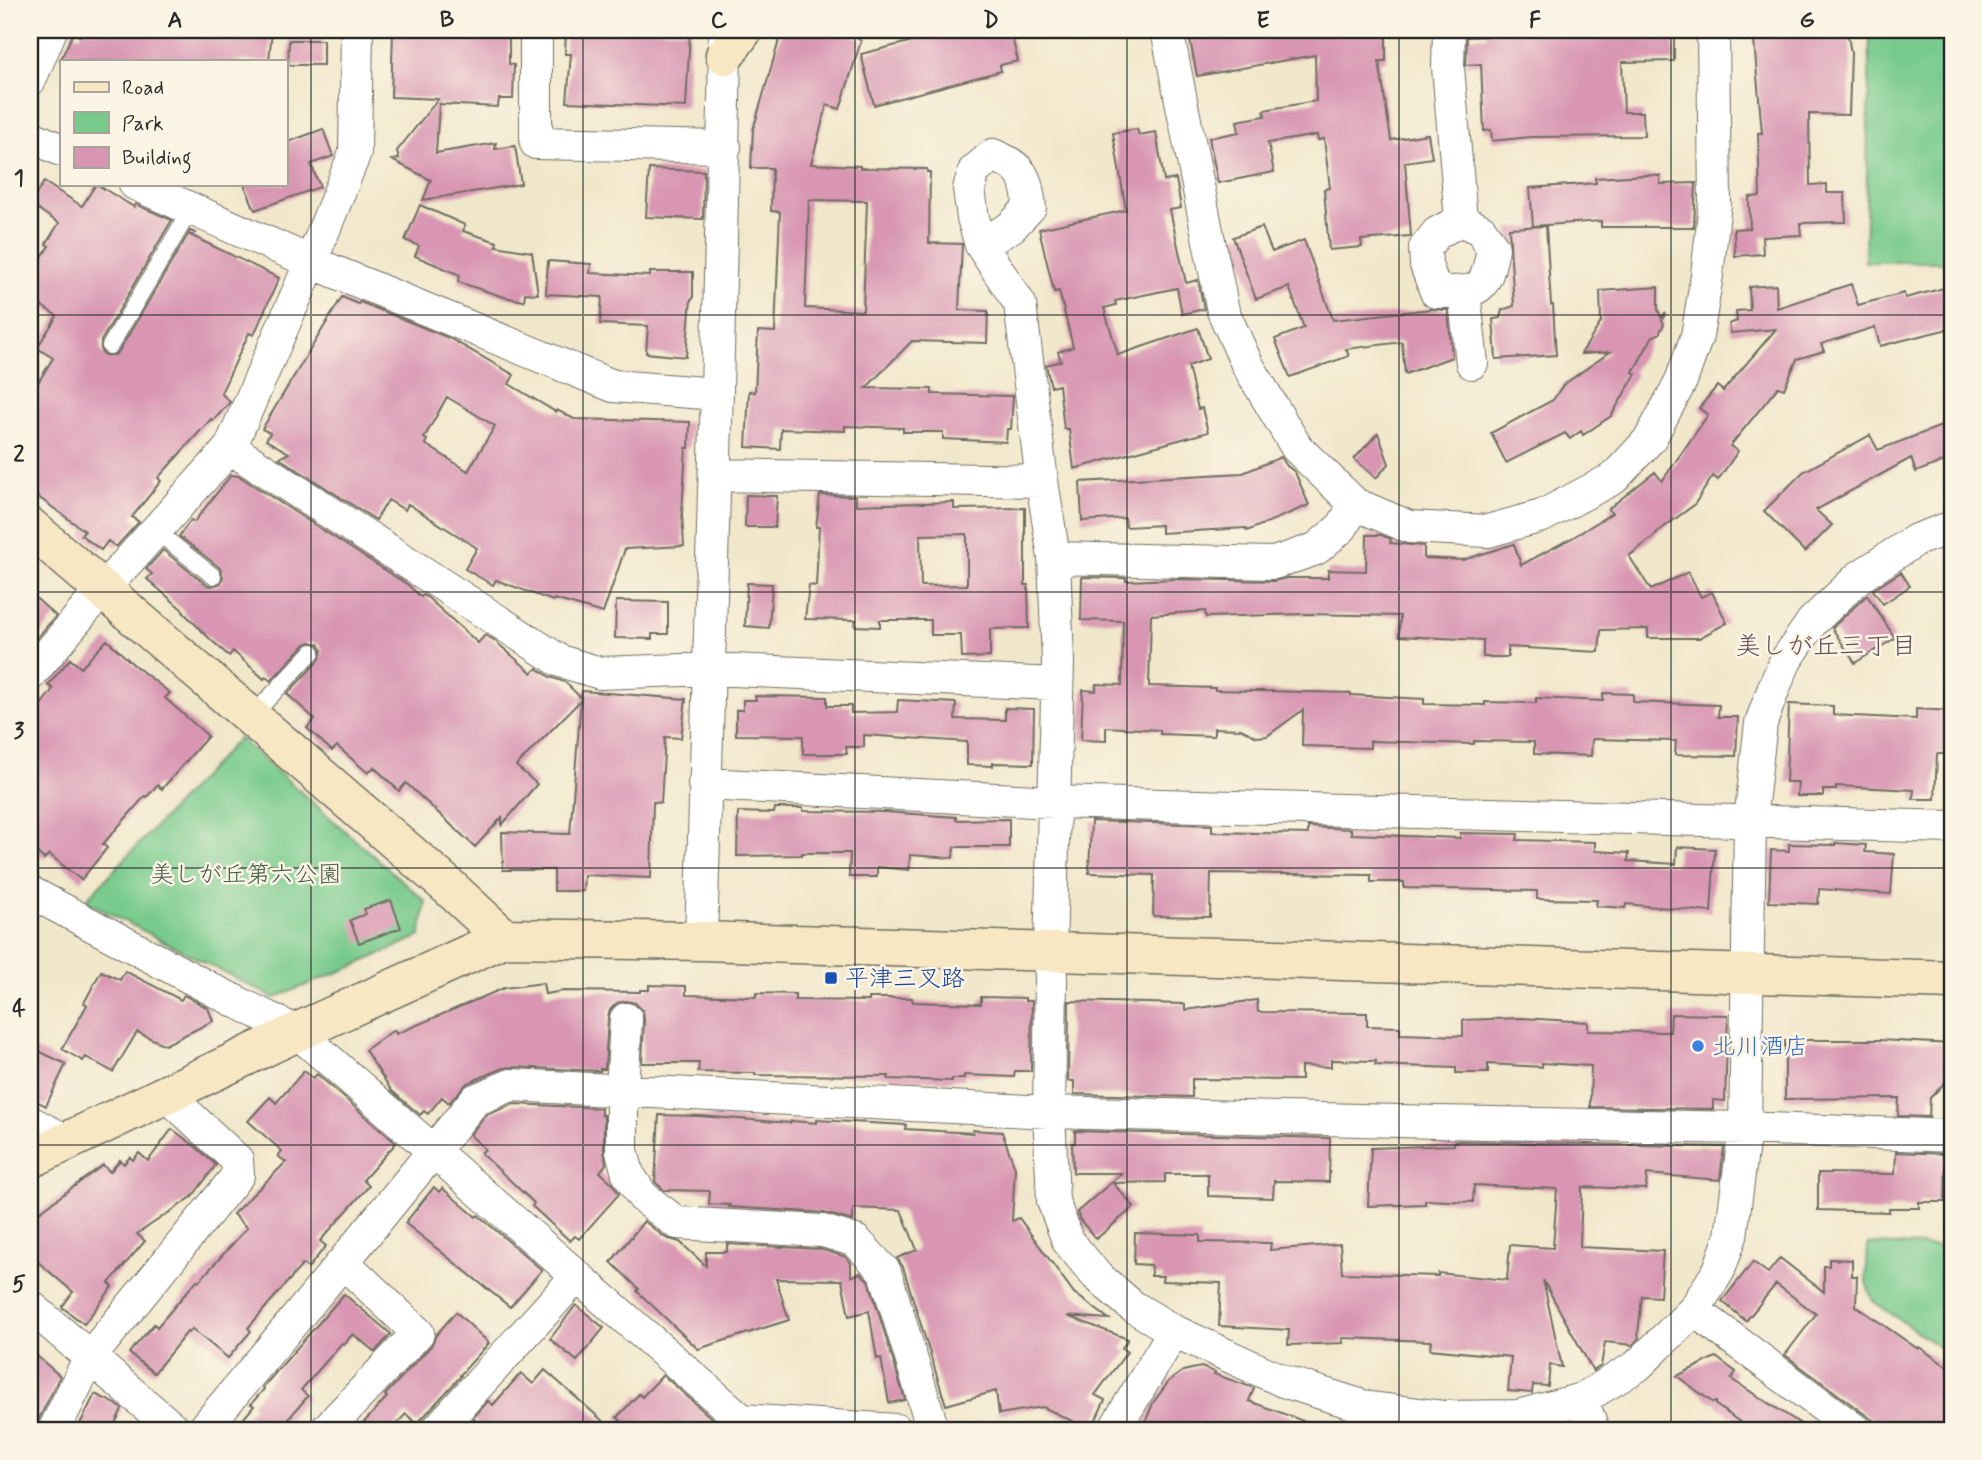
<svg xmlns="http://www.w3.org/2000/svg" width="1982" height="1460" viewBox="0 0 1982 1460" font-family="Mynerve,'Klee One',sans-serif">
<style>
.green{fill:#77ca8c;stroke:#517a5c;stroke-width:2}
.building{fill:#d896b2;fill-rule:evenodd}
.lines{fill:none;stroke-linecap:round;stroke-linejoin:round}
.lane-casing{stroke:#706d63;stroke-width:18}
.street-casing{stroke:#706d63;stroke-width:34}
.secondary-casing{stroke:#706d63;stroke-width:41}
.lane{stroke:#fff;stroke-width:16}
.street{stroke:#fff;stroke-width:32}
.secondary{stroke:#f7e8c3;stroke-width:38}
.grid{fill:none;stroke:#2b2b2b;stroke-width:2;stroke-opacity:0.55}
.transit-dot{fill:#1a4fb4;stroke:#fcf5e5;stroke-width:2.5}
.shop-dot{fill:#3f7fe0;stroke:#fcf5e5;stroke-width:2.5}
.labels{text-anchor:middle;stroke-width:5;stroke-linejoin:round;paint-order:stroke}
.park-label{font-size:24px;fill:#425b48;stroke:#fcf5e5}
.transit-label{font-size:24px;fill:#164399;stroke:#fcf5e5;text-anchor:start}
.shop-label{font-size:24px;fill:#366cbe;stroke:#fcf5e5;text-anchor:start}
.neighbourhood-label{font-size:26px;fill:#68505a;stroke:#fcf5e5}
.neatline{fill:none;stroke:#2b2b2b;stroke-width:2.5}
.grid-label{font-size:23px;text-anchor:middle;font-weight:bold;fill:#2b2b2b}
</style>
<rect width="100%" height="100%" fill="#fcf5e5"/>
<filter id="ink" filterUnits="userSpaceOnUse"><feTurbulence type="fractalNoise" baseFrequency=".0143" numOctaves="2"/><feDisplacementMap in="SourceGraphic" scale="14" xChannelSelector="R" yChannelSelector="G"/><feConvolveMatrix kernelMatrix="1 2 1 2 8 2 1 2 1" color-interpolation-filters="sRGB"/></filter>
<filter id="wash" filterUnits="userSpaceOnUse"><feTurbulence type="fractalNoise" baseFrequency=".00686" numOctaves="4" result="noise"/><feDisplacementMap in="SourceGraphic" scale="28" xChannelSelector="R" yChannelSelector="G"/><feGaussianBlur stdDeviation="1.57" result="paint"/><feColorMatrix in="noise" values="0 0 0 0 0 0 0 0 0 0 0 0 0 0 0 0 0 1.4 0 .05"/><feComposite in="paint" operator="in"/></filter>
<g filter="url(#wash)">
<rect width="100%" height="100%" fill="#f1e7cb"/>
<path class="green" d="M1870 30H1952V262H1865Z
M239 738 426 902 420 936 356 965 274 998 85 901Z
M1868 1244 1952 1247V1356L1873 1301 1866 1282Z"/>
<g id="blocks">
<path class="building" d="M83 30H272L269 61H60L73 33 80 36Z
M393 30H509V64L514 65 513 99H499L498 107 439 104 436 153 496 143 495 149 515 146 521 184 423 200 431 180 392 160 399 159 397 151 438 99 391 97Z
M566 30H690L686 107 567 102 571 54H565Z
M782 30H849L861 41 840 109 827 105 811 164 860 166V168L927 169V172H930L929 243 962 244 959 310 988 311 987 343 912 341 866 388 932 389V394L1013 396 1011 429H1007L1006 442 943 439V432H903V428L845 426V431L781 429 780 449 746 447 749 391 755 392 758 331 775 332 780 212 771 211 772 168H751L753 130ZM809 200 867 201 863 311 805 308Z
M910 30H1010L1018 61 1000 65 1001 71 874 105 861 54 913 41Z
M1216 30H1381V35L1386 34V61H1379L1391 140 1428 134 1432 158 1405 162 1411 236 1361 240 1362 247 1329 250 1324 189 1330 188 1324 139 1318 140 1317 135 1268 143 1274 172 1218 183 1209 138 1239 132 1237 121 1265 116 1264 110 1316 101 1315 55 1197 76 1189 35Z
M1487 30H1674V61L1622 62 1624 112H1643L1644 136 1530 137 1492 141 1491 130 1484 131 1481 64 1466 65 1467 37 1487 36Z
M1753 30H1847L1851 53 1849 115 1809 114 1810 185 1827 184V193H1845L1846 222 1800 223 1801 235 1762 237 1763 254 1735 256 1734 229 1750 228 1749 197 1760 196 1758 133H1762Z
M289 40H323V65H288Z
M323 129 333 156 311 164 320 187 255 210 244 184H285V143Z
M1137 129 1139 135 1156 132 1164 181 1176 179 1181 208 1170 210 1186 283 1198 280 1204 309 1182 314 1177 288 1115 301 1116 305 1104 308 1118 355 1198 328 1208 359 1188 366 1198 409 1202 408 1208 432 1074 469 1069 429H1064L1059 385 1051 387 1046 365 1061 361 1058 352 1073 347 1059 291 1054 292 1039 229 1126 210 1113 133Z
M649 169 704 171 703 219 646 217Z
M1646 175 1660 176V184L1696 183 1694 227H1601V221L1533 226 1530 188 1596 183 1595 178Z
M44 182 82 206 96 184 134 207 135 204 172 220 101 341V351L105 355H115L119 351 190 231 195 233 190 235 279 278 254 335 249 333 221 393 230 402 213 421 211 419 158 478 161 481 132 517 139 522 116 547 108 541 101 550 81 535 85 531 30 491V396L53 358 37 348 57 316 30 298V275L49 246 46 244 59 223 30 204Z
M420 205 465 225 463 231 497 242 496 246 532 252 538 294 525 293 524 301 504 297 458 282 460 275 415 256 419 246 405 240Z
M1546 226 1551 305H1553L1556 355 1496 359 1493 319 1500 318 1502 310 1514 306 1509 228Z
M1262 227 1272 252 1304 240 1333 320 1431 309 1448 310 1452 357 1405 374 1402 342 1346 349 1349 356 1290 377 1275 339 1304 328 1289 287 1256 299 1233 237Z
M548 261 591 264 590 273 650 276V272H693V299H691L686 357 646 353 648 326 600 324 602 297 546 294Z
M1851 284 1858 305 1904 293 1905 298 1952 286V328L1880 346 1875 327 1821 344 1824 351 1797 359 1784 389 1778 387 1730 446 1738 451 1718 480 1713 476 1694 505 1656 533 1657 534 1629 556 1651 590 1688 572 1701 597 1712 592 1727 623 1699 638H1648V629L1601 630 1599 652 1508 647V657H1483V640L1399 636 1400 616 1307 614 1206 617 1205 611 1151 615 1149 686 1215 688V690L1351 693V695L1424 699V704L1485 705V702L1536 703V698L1603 701V693L1633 694V702L1719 705 1718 717H1738L1736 756 1675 755 1676 741 1592 739 1591 756 1534 754V742L1474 741V744L1370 741V748L1302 746 1303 710 1267 736 1257 737 1241 729 1214 728V736L1160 734V730L1106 727V741L1081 740 1083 690 1096 691V684L1122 685 1123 621 1081 620 1082 577 1126 578V581L1178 579 1274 581 1287 578H1328V570L1366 571 1367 535H1381L1391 539 1390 543 1424 546V558L1463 560 1514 544 1521 565 1572 538 1612 513 1608 509 1655 472 1662 481 1708 415 1699 408 1717 386 1723 391 1776 329 1731 333 1729 324 1737 321 1736 311 1750 310 1749 287 1776 285 1777 308Z
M1658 287V309L1661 317 1666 313 1662 320 1664 324 1659 334 1653 336 1633 372 1636 374 1611 416 1583 435 1581 431 1570 439 1565 433 1506 463 1491 433 1553 400 1563 385 1610 352 1581 354 1601 322 1600 291Z
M342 297 358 304 360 302 449 338 514 375 509 384 556 412 557 410 574 419 690 422 689 448H686L682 514 684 546 625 549 603 613 554 599 553 601 496 580 493 585 465 569 477 548 408 504 405 510 388 500 376 520 279 458 289 453 266 440 270 433 262 429ZM447 397 495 426 468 471 425 444 427 440 424 438Z
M1952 422V458L1916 472 1911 458 1816 510 1832 525 1805 552 1764 511 1803 472 1870 435 1878 450Z
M1378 433 1389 464 1376 478 1354 459Z
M1281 457 1287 466 1295 472 1309 505 1247 531 1246 528 1161 533V525L1126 527 1125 518 1082 521 1080 482 1243 473Z
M231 475 239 476 408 585 421 597 423 595 427 597 478 643 485 635 494 640 532 673 537 668 550 677 565 682 581 698 582 691 686 699 681 738 665 737 661 803 653 802 651 878 584 875 583 891H554V870H503L502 832 570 834 581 700 516 766 537 784 502 825V817L475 847 406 783 399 791 374 767 368 773 337 746 332 751 307 728 315 719 287 694 320 659 322 650 319 644 310 642 305 644 271 681 266 677 264 679 233 651 229 656 210 639 183 612 184 611 147 579 152 574 146 569 163 550 207 585 212 586 221 583 223 577 220 568 179 536 191 520 194 522Z
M746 495 777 496 775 527H745Z
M820 495 856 496V505L954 502V509L1025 508V585H1028L1029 628 990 629V657L962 658 961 635H931V620H880V627L855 626 856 620 805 619 809 585 816 586 819 527H816ZM967 534V585L921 586 920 535Z
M1901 572 1910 586 1883 604 1873 590Z
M747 583 772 584 769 628 745 626Z
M30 593 56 616 30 646Z
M1867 595 1895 638 1855 663 1832 628Z
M616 601 668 602V634H652V639L615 638Z
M107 640 134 665 170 693 165 698 208 736 162 789 157 785 147 797 145 796 103 844 107 848 81 880 49 854 44 859 30 846V719L53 689 48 685 70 659 81 668Z
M755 696 827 697V706H851V713L897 712 898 700 956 703 955 719 1005 720V708L1034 709 1033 764 993 763V766L967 765V742L864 735V747H846L847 754H803V736L736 735V710H743V700H756Z
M1789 704 1833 706V715L1916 719V709L1952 711V754H1937L1935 799H1913L1914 790 1836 786V790H1823V796H1797L1798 782H1786Z
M775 808H803V811L885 812 956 817V820L1009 819V847H954L953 858 910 855 909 870 877 867V877H849L850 853H802V855L737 856 738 812 774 813Z
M1091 821 1212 825V832L1308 834V827L1351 829V834L1460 838V833L1518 834 1517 840 1595 842V851L1629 853 1628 861 1676 864 1677 847 1715 849 1711 912 1626 904 1625 908 1596 906 1597 900 1537 899V891L1404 888V882H1371V875L1211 873 1210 917 1153 916 1154 875 1089 873Z
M1835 843 1866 845 1865 852 1894 854 1891 894 1819 889 1818 904 1769 902 1771 850 1789 851V844L1835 845Z
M391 900 401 928 359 943 350 920 366 914 364 909Z
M101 971 120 980 125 971 181 1000 184 995 208 1008 213 1021 165 1045 137 1032 113 1072 86 1057 83 1061 62 1049 87 1005 84 1003Z
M543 983 545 994 564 991 640 992V990H649V985L686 986V995L756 997V993L795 994V1000L869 1001V998H912L913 1002 981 1004V997L1025 998V1001H1032L1031 1071H1015L1014 1077 964 1075V1079H952V1081L888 1079 889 1076 755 1075V1073L698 1072 699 1063H642L644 1020 643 1011 635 1003 626 1001 617 1003 610 1010 608 1017 605 1069H600V1071L512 1067 504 1068 467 1083 449 1103 442 1097 428 1114 424 1111 420 1115 392 1091 365 1050 394 1030 396 1034 504 988Z
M1257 1000 1258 1012 1367 1013V1026L1400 1027V1034L1463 1036V1020L1522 1018 1588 1022V1031L1670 1032 1671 1014 1728 1015 1725 1101 1713 1100V1109L1590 1107 1591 1066 1542 1063V1067L1488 1064V1073H1456V1068L1375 1065 1376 1061 1331 1060V1067L1301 1066V1080L1192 1079V1097L1074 1094V1081H1068L1069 1001 1185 1004V1010Z
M1785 1040H1879L1952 1044V1075L1930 1098 1929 1117 1898 1116 1899 1098 1785 1099Z
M30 1047 66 1064 46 1106 30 1098Z
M304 1071 313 1078 317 1074 396 1143 363 1180 369 1186 320 1241 326 1246 308 1268 303 1264 248 1328 251 1331 228 1358 192 1329 189 1333 187 1332 154 1373 129 1353 154 1324 157 1327 197 1280 199 1281 247 1228 233 1214 286 1162 278 1156 282 1151 248 1121 270 1097 276 1103Z
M514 1104 601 1108V1115H604V1151L606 1164 600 1172 612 1183 619 1194 579 1239 575 1236 570 1241 532 1206 534 1203 481 1153 485 1149 470 1135 486 1115Z
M659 1115 699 1116 790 1123 791 1121 817 1123V1120L870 1123 906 1125 905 1129 973 1133V1130L1002 1132 1015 1168 1012 1221 1019 1218 1074 1293 1109 1319 1067 1316 1128 1339 1122 1348 1127 1352 1095 1395 1105 1400 1091 1430 1043 1407 999 1414 996 1391 946 1405 903 1267 897 1258 917 1250 901 1210 853 1208V1221L824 1213 729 1207 730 1205 709 1204 710 1191 664 1190 655 1182Z
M172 1129 196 1147 216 1165 192 1197 137 1234 145 1241 109 1283 113 1286 84 1324 62 1307 73 1292 30 1255V1219L103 1165 110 1172 120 1160 124 1164 130 1157 133 1160 139 1153 148 1161Z
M1075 1131 1330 1138 1329 1182 1274 1181 1273 1198 1208 1196V1174H1165V1182L1113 1183 1134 1207 1096 1239 1080 1220 1077 1212 1122 1173H1073L1072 1143H1075Z
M1454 1141 1724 1147 1720 1180 1647 1174 1646 1189 1582 1187 1580 1247 1663 1251 1660 1297 1642 1296 1638 1334 1639 1338 1633 1345 1605 1342 1601 1366 1593 1371 1543 1280 1562 1367 1550 1365 1548 1386 1533 1385 1532 1393 1508 1391 1511 1357 1430 1349 1431 1341 1342 1338 1343 1343 1288 1345 1289 1330 1219 1326 1221 1283 1162 1281 1163 1276H1151V1265L1134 1264 1135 1233 1200 1235V1242L1271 1243 1270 1250 1340 1244 1342 1273 1438 1276V1273L1507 1280 1510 1245 1553 1248 1557 1189 1474 1185 1473 1202 1425 1200V1204L1368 1206 1371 1148 1454 1145Z
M1896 1152 1946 1154 1945 1202H1919V1208H1889V1212L1818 1210V1173L1895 1174Z
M434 1187 439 1192 442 1188 476 1217 478 1215 542 1270 510 1307 405 1223Z
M644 1221 666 1238 680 1242 706 1266V1252H727V1244L820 1249 846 1257 851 1263V1277L860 1273 869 1281 905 1400 889 1403 881 1358 877 1359 869 1311 849 1316 842 1280 776 1279 789 1320 698 1349 637 1291 639 1289 611 1262Z
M1780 1258 1824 1292V1266H1829V1259L1852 1260V1276H1857L1856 1306 1918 1349 1919 1347 1952 1370V1430H1886L1785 1355 1816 1314 1776 1284 1746 1321 1722 1301 1753 1262 1768 1273Z
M344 1294 391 1334 375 1352 353 1334 344 1344 342 1343 301 1390 308 1396 279 1430H234L254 1406 251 1404 264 1389 263 1387Z
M576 1305 604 1328 577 1361 550 1339Z
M456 1312 489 1343 460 1375 461 1376 417 1424 406 1414 391 1430H357L387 1397 385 1395 431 1346 436 1335Z
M30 1350 60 1376 38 1421 30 1430Z
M1716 1357 1736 1372 1731 1379 1810 1430H1751L1716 1405V1402H1712L1677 1376Z
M1201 1367 1215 1372 1214 1374 1254 1388 1249 1401 1322 1428V1430H1142L1153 1403 1169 1381 1183 1371Z
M545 1370 613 1430H470L477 1422 473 1418 488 1401 493 1405 521 1373 533 1384Z
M663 1375 716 1422 708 1430H630L617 1417 639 1394 642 1397Z
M95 1394 116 1404 122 1409 112 1430H77Z"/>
</g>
</g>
<g filter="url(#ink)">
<use href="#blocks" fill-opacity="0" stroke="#706d63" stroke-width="2"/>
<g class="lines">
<g class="lane-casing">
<path id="lane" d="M110 346 191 209
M156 531 213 576
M251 717 312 652"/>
</g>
<g class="street-casing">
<path id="street" d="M536 30V143L725 147
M1167 30 1223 311 1247 364 1297 448 1355 504 1409 527 1488 531 1542 516 1614 478 1650 439 1681 381 1697 336 1707 275 1715 203 1713 30
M1449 30 1448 67 1461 220 1481 230 1493 248C1485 293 1480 292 1436 292L1426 265 1425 248 1437 233 1461 220
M30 80 51 30
M30 136 61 150
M135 184 311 262 613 386 717 394
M981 245 1011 227 1030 207C1026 176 1023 167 993 155L974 171 969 189 973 218 981 245 1020 304 1042 481 1054 558 1058 662 1050 951 1051 981 1049 1112 1053 1201 1068 1241 1096 1275 1132 1306 1174 1331 1283 1381 1369 1408 1443 1417 1518 1416 1582 1399 1637 1366 1694 1310 1719 1270 1731 1236 1745 1128 1750 821 1761 723 1775 685 1786 660 1812 622 1859 577 1916 540 1952 527
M1464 292 1472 363
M230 448 560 661 600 673 710 669 1057 684
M715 475 1042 481
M1054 558 1274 563 1316 549 1342 527 1355 504
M30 675 102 590 230 448 311 262 355 153 357 30
M704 784 1054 802 1952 827
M30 892 217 992 297 1032 742 1420 896 1430
M701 941C706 757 711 574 717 391 720 271 724 151 725 31
M626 1019 622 1090V1151L628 1174 643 1197 677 1223 823 1231 856 1241 885 1272 933 1430
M30 1122 67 1141
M30 1306 175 1430
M1694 1310 1855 1430
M1582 1399 1593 1430
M54 1430 90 1357 238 1175 237 1160 167 1095
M203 1430 343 1262 475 1100 511 1085 1049 1112 1438 1122 1745 1128 1952 1136
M326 1430 418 1333 343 1262
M437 1430 577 1276
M1114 1430 1174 1331"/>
</g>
<g class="secondary-casing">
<path id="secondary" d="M725 55 743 30
M30 527 449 887 504 938
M30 1159 297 1032 504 938 701 941 1952 980"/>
</g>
<use href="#lane" class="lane"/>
<use href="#street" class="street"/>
<use href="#secondary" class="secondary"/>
</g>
</g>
<path class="grid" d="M311 30V1430M583 30V1430M855 30V1430M1127 30V1430M1399 30V1430M1671 30V1430M30 315H1952M30 592H1952M30 868H1952M30 1145H1952"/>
<rect class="transit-dot" x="824" y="971" width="14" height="14" rx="3.5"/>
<circle class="shop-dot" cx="1698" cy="1046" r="7"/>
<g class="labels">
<g class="park-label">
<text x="246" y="882">美しが丘第六公園</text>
</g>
<g class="transit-label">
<text x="845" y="986">平津三叉路</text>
</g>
<g class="shop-label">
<text x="1712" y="1054">北川酒店</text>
</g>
<g class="neighbourhood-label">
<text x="1826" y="654">美しが丘三丁目</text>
</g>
</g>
<rect width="1982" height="1460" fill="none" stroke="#fcf5e5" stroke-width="77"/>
<rect x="60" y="60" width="228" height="126" fill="#fcf5e5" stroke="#a8a49b" stroke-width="2"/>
<rect x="74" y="82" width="35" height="10" fill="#f7e8c3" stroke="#a8a49b" stroke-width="2"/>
<text x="122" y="94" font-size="21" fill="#2b2b2b">Road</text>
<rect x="74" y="112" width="35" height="21" fill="#77ca8c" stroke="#a8a49b" stroke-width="2"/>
<text x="122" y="130" font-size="21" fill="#2b2b2b">Park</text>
<rect x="74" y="147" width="35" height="21" fill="#d896b2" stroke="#a8a49b" stroke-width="2"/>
<text x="122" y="164" font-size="21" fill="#2b2b2b">Building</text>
<rect x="38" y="38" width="1906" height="1384" class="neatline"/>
<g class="grid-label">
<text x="175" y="27">A</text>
<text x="447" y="27">B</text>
<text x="719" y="27">C</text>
<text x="991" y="27">D</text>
<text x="1263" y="27">E</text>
<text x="1535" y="27">F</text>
<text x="1807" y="27">G</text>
<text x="19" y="185">1</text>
<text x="19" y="461">2</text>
<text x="19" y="738">3</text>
<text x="19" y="1015">4</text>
<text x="19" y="1291">5</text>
</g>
</svg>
